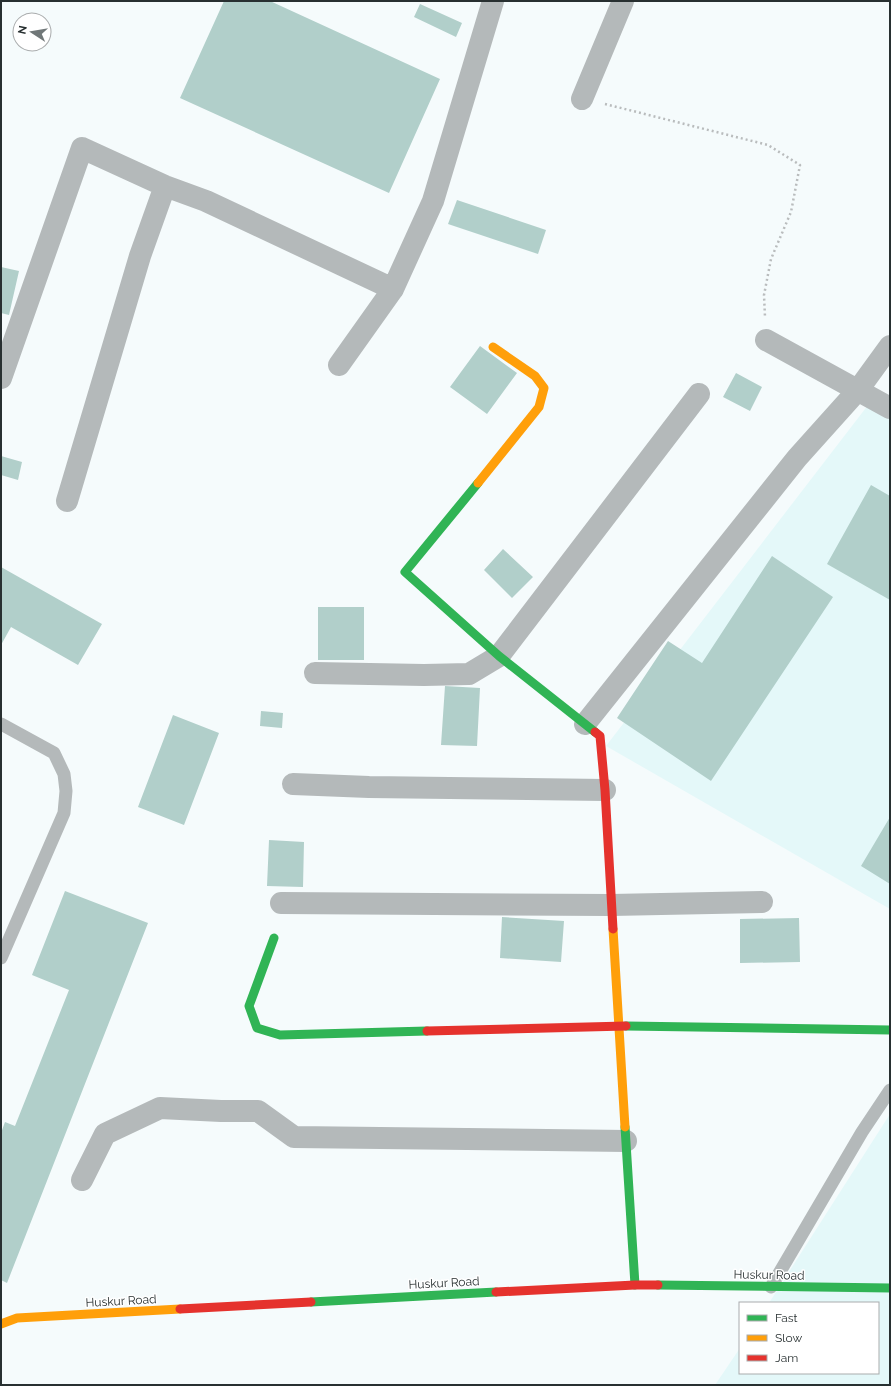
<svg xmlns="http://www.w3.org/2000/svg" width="891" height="1386" viewBox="0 0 891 1386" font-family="Raleway,sans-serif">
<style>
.built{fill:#e4f8f9}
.building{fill:#b1cfca}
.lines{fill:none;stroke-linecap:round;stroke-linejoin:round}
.path{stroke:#b9bcbd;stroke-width:2.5;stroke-dasharray:2 3;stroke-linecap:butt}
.lane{stroke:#b4b9ba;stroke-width:13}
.street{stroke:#b4b9ba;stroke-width:22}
.fast{stroke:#30b455;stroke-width:9}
.slow{stroke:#ff9f0a;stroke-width:9}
.jam{stroke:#e5322d;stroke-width:9}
.labels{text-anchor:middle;stroke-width:3;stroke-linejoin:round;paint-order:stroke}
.street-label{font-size:12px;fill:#283031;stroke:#fff}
</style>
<rect width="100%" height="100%" fill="#f5fbfc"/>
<path class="built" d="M875 396 890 405V909L606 746Z
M890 1114V1385H715L740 1348V1373H878V1303H769Z"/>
<path class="building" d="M224 1H270L440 79 389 193 180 98Z
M420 4 462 23 456 37 414 17Z
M457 200 546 230 538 254 448 224Z
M1 267 19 271 9 315 1 313Z
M480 346 517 373 487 414 450 387Z
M736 373 762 387 750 411 723 397Z
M1 456 22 462 18 480 1 475Z
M871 485 890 496V600L827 564Z
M503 549 533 577 512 598 484 570Z
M772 556 833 597 711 781 617 718 668 641 702 663Z
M1 567 102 624 78 665 11 627 1 645Z
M318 607H364V660H318Z
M445 686 480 688 477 746 441 745Z
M261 711 283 713 282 728 260 726Z
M173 715 219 733 184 825 138 807Z
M890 817V884L861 866Z
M269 840 304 842 303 887 267 886Z
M65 891 148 923 7 1283 1 1280V1133L5 1122 15 1126 69 990 32 975Z
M502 917 564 921 561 962 500 958Z
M799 918 800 962 740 963V919Z"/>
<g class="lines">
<path class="path" d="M605 104 768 145 800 165 791 212 771 259 764 295 765 317"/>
<path class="lane" d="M1 724 54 753 64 774 66 791 64 813 1 958
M771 1287 862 1132 890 1090"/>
<path class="street" d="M582 99 623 1
M766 340 890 408
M339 365 393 289 433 201 493 1
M1 378 82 148 165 186 206 201 393 289
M67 501 140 256 165 186
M315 673 424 675 469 674 499 656 699 394
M585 724 797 458 858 390 890 346
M293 784 369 787 605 790
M281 903 611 905 762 902
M82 1180 105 1134 160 1108 221 1111H258L294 1137 626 1141"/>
<path class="fast" d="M478 483 405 572 499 656 595 732
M274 938 249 1006 257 1028 280 1035 427 1031
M626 1026 890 1030
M625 1127 635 1285
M658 1285 890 1288
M311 1302 496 1292"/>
<path class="slow" d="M478 483 539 407 544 388 535 376 493 347
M613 929 625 1127
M1 1324 17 1318 180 1309"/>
<path class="jam" d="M595 732 600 736 605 790 613 929
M427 1031 626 1026
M496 1292 635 1285H658
M180 1309 311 1302"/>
</g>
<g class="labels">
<g class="street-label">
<text transform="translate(769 1275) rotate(1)" y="4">Huskur Road</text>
<text transform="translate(444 1283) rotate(-3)" y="4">Huskur Road</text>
<text transform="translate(121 1301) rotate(-3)" y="4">Huskur Road</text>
</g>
</g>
<rect width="891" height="1386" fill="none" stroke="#283031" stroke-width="4"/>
<rect x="739" y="1302" width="140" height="72" fill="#ffffff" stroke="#a9acad"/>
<rect x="747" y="1315" width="20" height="6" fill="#30b455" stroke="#a9acad"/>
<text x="775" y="1322" font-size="12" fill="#283031">Fast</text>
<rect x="747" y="1335" width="20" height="6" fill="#ff9f0a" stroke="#a9acad"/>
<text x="775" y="1342" font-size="12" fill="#283031">Slow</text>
<rect x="747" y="1355" width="20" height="6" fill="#e5322d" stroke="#a9acad"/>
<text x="775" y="1362" font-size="12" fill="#283031">Jam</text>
<g transform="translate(32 32) rotate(282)"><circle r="19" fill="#ffffff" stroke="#a9acad"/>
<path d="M0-3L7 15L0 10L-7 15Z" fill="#707778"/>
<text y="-6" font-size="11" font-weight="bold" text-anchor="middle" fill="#283031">N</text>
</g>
</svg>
